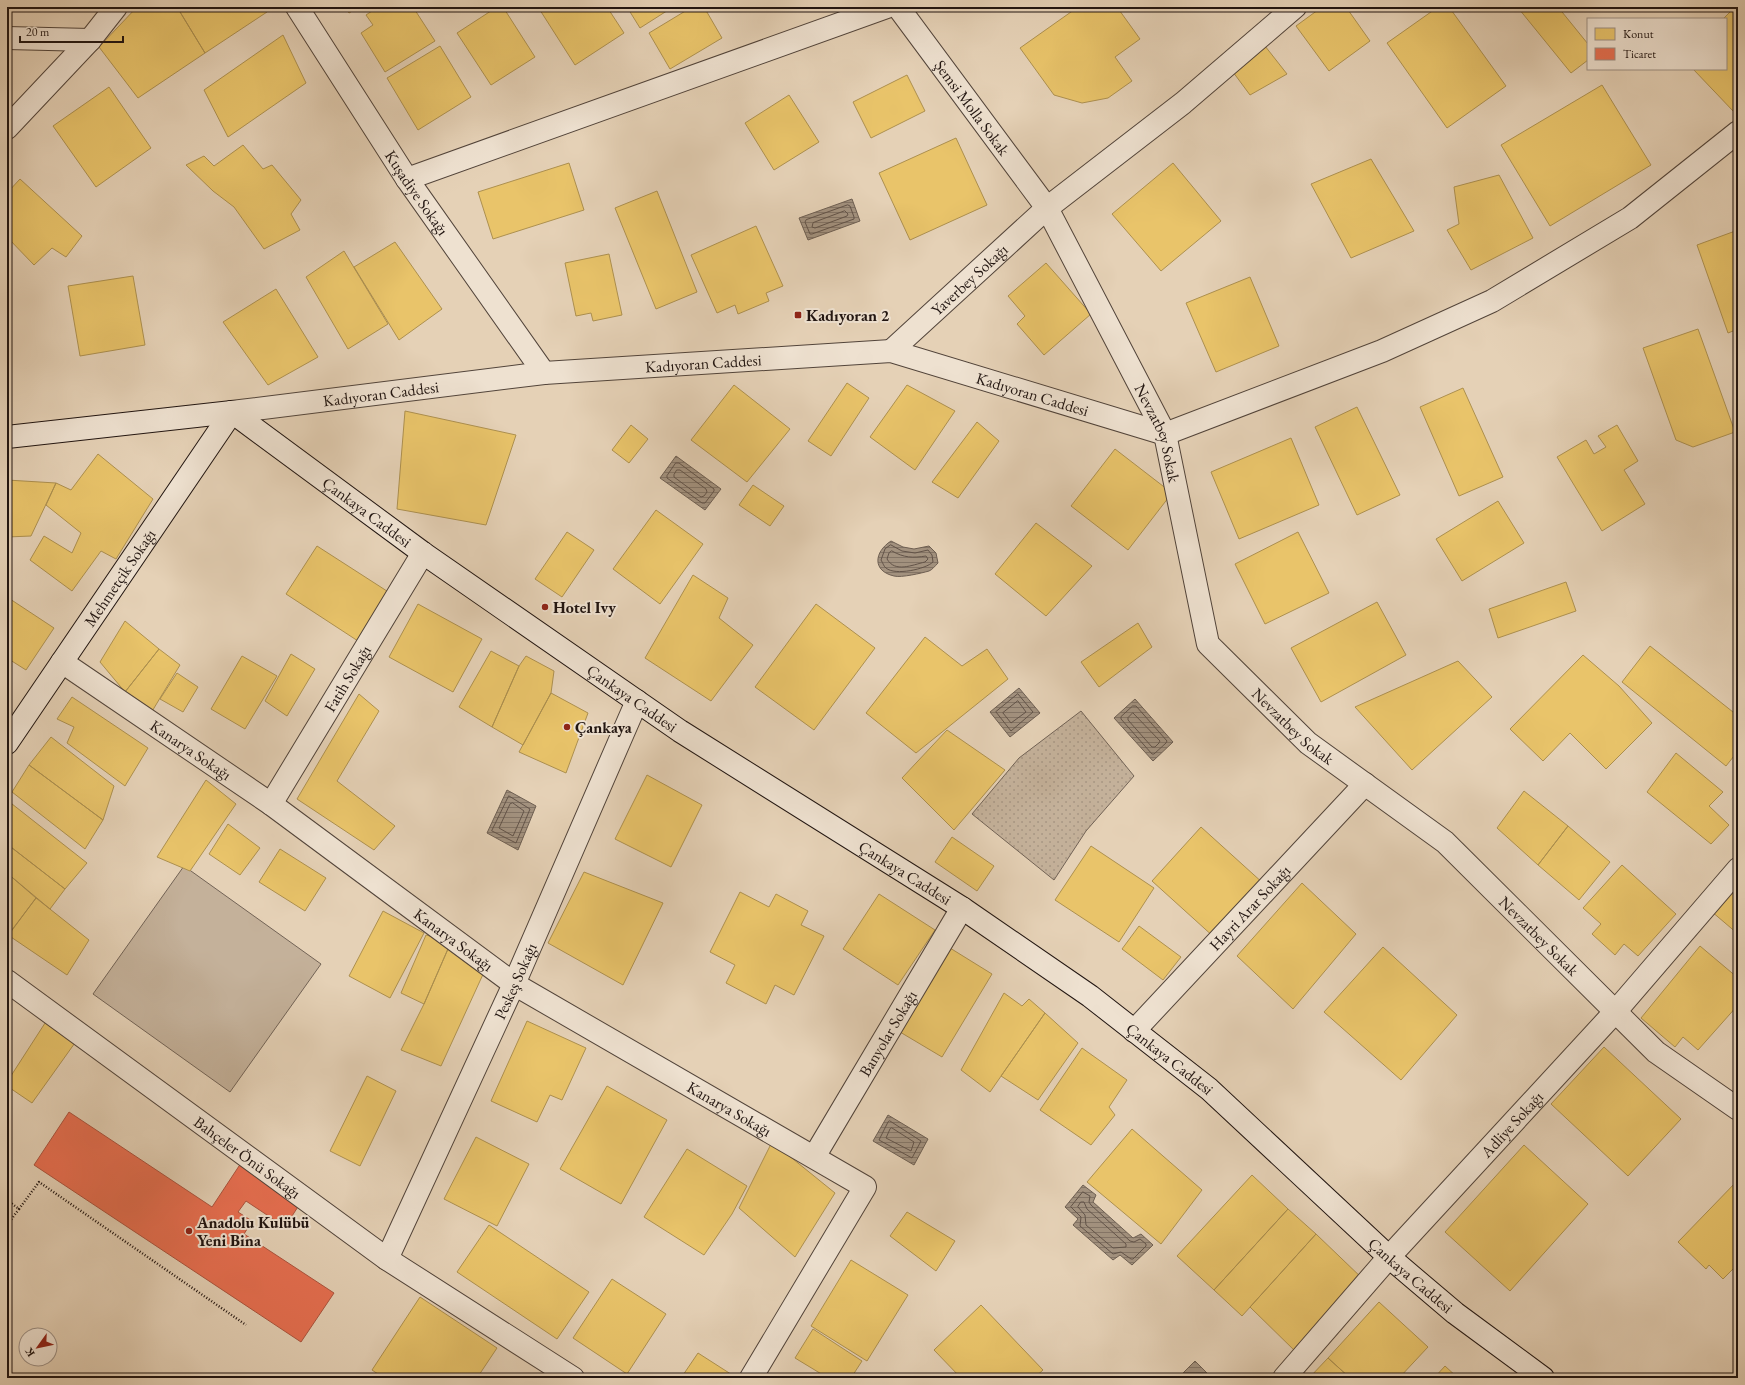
<svg xmlns="http://www.w3.org/2000/svg" width="1745" height="1385" viewBox="0 0 1745 1385" font-family="'EB Garamond',serif">
<style>
.grass{fill:url(#grass-dots);stroke:#726356}
.pitch{fill:#c4b19a;stroke:#726356}
.water{fill:url(#water-rules);stroke:#6e5f52}
.homes{fill:#e9c46a;stroke:#ad904f}
.shops{fill:#e76f51;stroke:#ac543e}
.lines{fill:none;stroke-linecap:round;stroke-linejoin:round}
.shore{stroke:#625348;stroke-width:1}
.street-casing{stroke:#52443a;stroke-width:24}
.secondary-casing{stroke:#211511;stroke-width:24}
.path{stroke:#211511;stroke-width:2.5;stroke-dasharray:1 2;stroke-linecap:butt}
.street{stroke:#eee1d0;stroke-width:22}
.secondary{stroke:#eee1d0;stroke-width:22}
.poi-dot{fill:#8f2418;stroke:#eee1d0;stroke-width:1.5}
.labels{text-anchor:middle;stroke-width:4;stroke-linejoin:round;paint-order:stroke}
.street-label{font-size:16px;fill:#211511;stroke:#eee1d0}
.poi-label{font-size:16px;font-weight:bold;fill:#211511;stroke:#eee1d0;text-anchor:start}
</style>
<defs>
<pattern id="grass-dots" width="8" height="8" patternUnits="userSpaceOnUse"><rect width="8" height="8" fill="#c4b19a"/><path d="M2 2h.1M6 6h.1" fill="none" stroke="#a89784" stroke-width="1.8" stroke-linecap="round"/></pattern>
<pattern id="water-rules" width="6" height="5" patternUnits="userSpaceOnUse"><rect width="6" height="5" fill="#a2917e"/><path d="M0 2.5h6" fill="none" stroke="#847566"/></pattern>
</defs>
<rect width="100%" height="100%" fill="#e5d1b6"/>
<filter id="stains"><feTurbulence type="fractalNoise" baseFrequency=".005" numOctaves="4"/><feColorMatrix values="0 0 0 0 .2 0 0 0 0 .09 0 0 0 0 .02 0 0 0 .5 -.17"/></filter>
<radialGradient id="worn" r=".72"><stop offset=".6" stop-color="#630" stop-opacity="0"/><stop offset="1" stop-color="#630" stop-opacity=".3"/></radialGradient>
<path class="grass" d="M1081 711 1134 776 1086 831 1054 880 972 814 1019 758Z"/>
<path class="pitch" d="M184 866 321 964 230 1092 93 994Z"/>
<path class="water" d="M852 199 860 221 808 240 799 218Z
M676 456 721 489 705 510 660 478Z
M891 541 903 547 914 549 929 546 936 553 938 563C935 566 932 570 929 571 922 573 901 578 894 576 872 571 874 552 891 541Z
M1019 688 1040 713 1010 737 990 712Z
M1135 699 1173 742 1153 761 1114 718Z
M507 790 536 806 518 850 487 833Z
M888 1115 928 1139 914 1165 873 1141Z
M1083 1185 1096 1195 1093 1202 1133 1238 1141 1234 1153 1245 1132 1265 1120 1255 1113 1260 1073 1225 1078 1219 1065 1207Z
M1195 1361 1212 1378H1178Z"/>
<path class="homes" d="M7 7H25L7 13Z
M137 7H177L205 53 138 98 99 47Z
M177 7H264L267 12 205 53Z
M345 7H359L349 13Z
M378 7H413L435 41 385 72 361 33 373 25 366 15Z
M497 7H503L535 57 491 85 457 33Z
M538 7H607L624 33 575 65Z
M627 7H673L640 28Z
M692 7H704L722 38 670 69 649 33Z
M1078 7H1117L1140 39 1115 57 1132 81 1108 98 1082 103 1054 95 1020 48Z
M1322 7H1346L1370 41 1329 71 1296 26Z
M1438 7H1449L1506 86 1447 128 1387 43Z
M1521 7H1558L1588 44V60L1571 73 1519 9Z
M1735 7H1738V108L1734 112 1693 69H1726V19H1723Z
M283 35 306 83 228 137 204 90Z
M440 46 471 97 418 130 387 78Z
M1265 46 1287 74 1250 95 1233 72Z
M907 75 925 111 871 138 853 102Z
M1602 85 1651 165 1550 226 1501 145Z
M109 87 151 148 96 187 53 126Z
M789 95 819 142 774 170 745 123Z
M956 138 987 205 910 240 879 173Z
M243 145 263 169 272 165 301 200 291 214 300 230 264 249 234 207 213 191 186 165 204 156 214 166Z
M1371 159 1414 231 1351 258 1311 184Z
M569 163 584 210 493 239 478 192Z
M1173 163 1221 221 1161 271 1112 214Z
M1499 175 1533 238 1471 270 1447 230 1459 224 1454 187Z
M20 179 82 236 66 257 52 248 34 265 7 237V193Z
M657 191 697 292 656 309 615 208Z
M756 226 783 286 766 293 769 301 738 314 735 305 717 313 691 255Z
M1738 230V329L1728 333 1697 245Z
M395 242 442 309 399 340 354 267Z
M344 251 388 324 348 349 306 277Z
M609 254 622 315 593 321 591 313 576 316 565 263Z
M1046 263 1091 314 1044 355 1017 324 1025 316 1008 296Z
M133 276 145 345 80 356 68 286Z
M1250 277 1279 346 1216 372 1186 303Z
M276 289 318 357 268 385 223 322Z
M1698 329 1735 432 1693 447 1676 440 1643 348Z
M847 383 869 398 831 456 808 441Z
M734 385 790 429 747 482 691 440Z
M907 385 955 411 915 470 870 437Z
M1463 388 1503 477 1459 496 1420 407Z
M1357 407 1400 495 1357 515 1315 427Z
M405 411 516 435 486 525 397 509Z
M977 422 999 441 958 498 932 482Z
M631 425 648 439 629 463 612 450Z
M1617 425 1638 461 1624 470 1645 504 1602 531 1557 457 1586 440 1594 454 1606 447 1598 436Z
M1291 438 1319 505 1239 539 1211 472Z
M1115 449 1172 493 1128 550 1071 506Z
M98 454 153 499 116 559 101 551 72 591 30 560 44 536 72 553 81 533 46 505 56 483 71 490Z
M7 480 56 483 31 536 7 537Z
M753 485 784 506 770 526 739 505Z
M1498 501 1524 543 1462 581 1436 539Z
M656 510 703 544 660 604 613 569Z
M1036 523 1092 566 1046 616 995 574Z
M567 532 594 550 562 597 535 579Z
M1298 532 1329 593 1265 624 1235 564Z
M317 546 390 593 358 641 286 594Z
M693 575 728 598 719 618 753 645 711 701 645 658Z
M1566 582 1576 611 1498 638 1489 609Z
M7 597 54 628 26 670 7 658Z
M1377 602 1406 655 1321 702 1291 648Z
M418 604 482 639 453 692 389 657Z
M816 604 875 648 814 730 755 687Z
M125 621 159 649 125 692 100 662Z
M1138 623 1152 647 1099 687 1081 662Z
M925 637 962 666 987 649 1008 679 916 753 866 713Z
M1650 646 1738 716V751L1726 766 1622 682Z
M159 649 180 665 151 713 125 692Z
M491 651 519 666 492 727 459 707Z
M291 654 315 669 287 716 265 701Z
M1583 655 1619 686 1652 723 1606 769 1570 733 1543 761 1510 729Z
M242 656 277 676 245 729 211 709Z
M526 656 554 671 551 693 523 745 492 727 519 666Z
M1458 661 1492 697 1412 770 1355 707Z
M177 673 198 687 183 712 160 699Z
M551 693 588 713 566 773 519 752Z
M359 694 379 711 337 781 395 826 374 850 297 799Z
M72 697 148 748 125 786 67 743 74 727 57 719Z
M947 730 1005 770 954 830 902 778Z
M51 737 114 786 103 820 29 765Z
M1676 753 1723 792 1709 806 1729 825 1711 844 1647 792Z
M29 765 103 820 85 849 12 792Z
M647 775 702 805 671 867 615 839Z
M206 780 236 804 190 871 157 857Z
M1524 791 1568 826 1538 865 1497 828Z
M7 800 87 863 65 889 7 844Z
M228 824 260 848 240 875 209 854Z
M1568 826 1610 862 1579 900 1538 865Z
M1201 827 1264 884 1215 938 1152 881Z
M952 837 994 866 977 891 935 862Z
M7 844 65 889 50 909 7 873Z
M1091 846 1154 888 1119 942 1055 900Z
M280 849 326 878 305 911 259 882Z
M1622 865 1676 914 1638 956 1624 944 1615 955 1592 934 1601 924 1583 908Z
M584 872 663 903 623 985 548 943Z
M7 873 36 898 7 937Z
M1738 880V934L1711 911Z
M1302 883 1356 934 1293 1009 1237 956Z
M740 892 769 907 776 894 808 911 801 925 824 936 794 995 775 985 766 1004 726 983 735 965 710 952Z
M879 894 935 930 898 985 843 949Z
M36 898 89 940 67 975 8 935Z
M383 911 424 933 390 998 349 976Z
M1139 926 1181 957 1163 980 1122 949Z
M426 935 451 942 424 1004 401 993Z
M451 942 485 970 441 1066 401 1050 424 1004Z
M1700 946 1738 978V1005L1698 1050 1683 1037 1675 1047 1641 1018Z
M1383 947 1457 1015 1401 1080 1324 1012Z
M950 948 992 974 942 1057 900 1032Z
M1004 993 1022 1006 1029 999 1045 1013 990 1092 961 1070Z
M1045 1013 1078 1043 1038 1100 1001 1076Z
M47 1020 77 1040 32 1103 7 1086V1082Z
M527 1021 586 1048 562 1100 550 1095 537 1122 491 1101Z
M1604 1047 1681 1119 1628 1176 1551 1104Z
M1082 1048 1127 1080 1109 1107 1115 1115 1091 1145 1040 1110Z
M367 1076 396 1091 360 1166 330 1151Z
M607 1086 667 1120 621 1204 560 1169Z
M1132 1129 1202 1190 1161 1244 1087 1182Z
M476 1137 529 1164 497 1226 444 1199Z
M772 1142 835 1193 795 1257 739 1208Z
M1524 1145 1588 1204 1510 1291 1445 1232Z
M687 1149 747 1186 732 1214 704 1255 644 1217Z
M1252 1175 1288 1209 1214 1290 1177 1256Z
M1738 1180V1264L1723 1279 1709 1265 1706 1269 1678 1242Z
M1288 1209 1316 1234 1242 1316 1214 1290Z
M907 1212 955 1241 936 1271 890 1236Z
M489 1225 589 1292 557 1339 457 1272Z
M1316 1234 1365 1281 1297 1353 1250 1307Z
M851 1260 908 1295 867 1361 811 1326Z
M612 1279 666 1314 627 1374 573 1338Z
M420 1297 497 1348 477 1378H384L372 1370Z
M1379 1302 1428 1347 1399 1378H1350L1328 1358Z
M981 1305 1043 1370 1034 1378H961L934 1350Z
M813 1329 862 1361 851 1378H828L795 1358Z
M698 1353 737 1378H681Z
M1328 1358 1350 1378H1309Z
M1445 1366 1458 1378H1434Z"/>
<path class="shops" d="M69 1112 212 1207 241 1163 301 1202 285 1227 246 1201 238 1212 252 1221 244 1234 334 1293 301 1342 34 1165Z"/>
<g class="lines">
<path class="shore" d="M848 205 850 206 854 217V219L812 234H810L805 222 806 220Z
M845 211 848 214 847 216 815 228 812 227 813 223Z
M676 463H679L714 489V491L705 503H702L667 478V476Z
M677 470H680L706 489 707 492 704 496 701 497 674 477V475Z
M891 545 902 551 915 553 928 550 932 555 933 562C926 569 895 576 886 568 884 567 883 563 881 560L885 549Z
M892 551C904 558 913 558 926 556L928 559 925 562C912 565 895 573 887 559L889 553Z
M1018 694 1033 712 1011 731 996 712Z
M1018 701 1026 712 1011 723 1003 713Z
M1133 706H1136L1167 741 1166 743 1154 754H1152L1121 719V717Z
M1133 713 1160 741 1159 743 1155 747H1152L1128 720V718Z
M509 796 530 809 516 843 492 831Z
M513 803 524 811 513 836 499 828 510 804Z
M890 1121 921 1141 912 1158 879 1140 888 1122Z
M892 1128 914 1142 911 1151 886 1138 890 1129Z
M1083 1192 1090 1196 1089 1202 1091 1205 1130 1241 1134 1242 1140 1239 1146 1244V1246L1133 1259H1131L1121 1252 1113 1254 1080 1226 1081 1217 1071 1207Z
M1081 1202H1084L1087 1209 1126 1244V1247L1113 1248 1086 1225 1085 1215 1078 1207Z"/>
<g class="street-casing">
<g id="street">
<path id="s1" d="M297 7 407 179 544 373"/>
<path id="s2" d="M898 7 1047 208 1165 434 1208 644 1308 743 1445 842 1656 1052 1738 1109"/>
<path d="M7 38 90 40"/>
<path d="M7 128 90 40 116 7"/>
<path d="M407 179 887 7"/>
<path id="s3" d="M891 351 1047 208 1183 103 1295 7"/>
<path id="s4" d="M232 412 544 373 891 351 1165 434"/>
<path d="M1165 434 1382 351 1492 301 1630 218 1738 132"/>
<path id="s5" d="M62 662 271 804 514 984 865 1187 751 1378"/>
<path id="s6" d="M271 804 423 553"/>
<path id="s7" d="M7 981 387 1259 573 1378"/>
<path id="s8" d="M1134 1031 1365 784"/>
<path id="s9" d="M814 1157 962 908"/>
<path id="s10" d="M387 1259 514 984 637 701"/>
<path id="s11" d="M1284 1378 1389 1257 1615 1012 1738 869"/>
</g>
</g>
<g class="secondary-casing">
<g id="secondary">
<path id="s12" d="M232 412 423 553 680 731 962 908 1090 996 1209 1089 1389 1257 1455 1313 1543 1378"/>
<path d="M7 437 232 412"/>
<path id="s13" d="M7 743 232 412"/>
</g>
</g>
<path class="path" d="M7 1200 19 1209 7 1225
M19 1209 39 1182 246 1325"/>
<use href="#street" class="street"/>
<use href="#secondary" class="secondary"/>
</g>
<g class="poi-dot">
<rect x="794" y="311" width="8" height="8" rx="2"/>
<circle cx="545" cy="607" r="4"/>
<circle cx="567" cy="727" r="4"/>
<circle cx="189" cy="1231" r="4"/>
</g>
<g class="labels">
<g class="street-label">
<text dy="6" stroke="none"><textPath href="#s2" startOffset="125">Şemsi Molla Sokak</textPath></text>
<text dy="6" stroke="none"><textPath href="#s1" startOffset="221">Kuşadiye Sokağı</textPath></text>
<text dy="6" stroke="none"><textPath href="#s3" startOffset="106">Yaverbey Sokağı</textPath></text>
<text dy="6" stroke="none"><textPath href="#s4" startOffset="474">Kadıyoran Caddesi</textPath></text>
<text dy="6" stroke="none"><textPath href="#s4" startOffset="150">Kadıyoran Caddesi</textPath></text>
<text dy="6" stroke="none"><textPath href="#s4" startOffset="810">Kadıyoran Caddesi</textPath></text>
<text dy="6" stroke="none"><textPath href="#s2" startOffset="502">Nevzatbey Sokak</textPath></text>
<text dy="6" stroke="none"><textPath href="#s12" startOffset="168">Çankaya Caddesi</textPath></text>
<text dy="6" stroke="none"><textPath href="#s13" startOffset="200">Mehmetçik Sokağı</textPath></text>
<text dy="6" stroke="none"><textPath href="#s6" startOffset="147">Fatih Sokağı</textPath></text>
<text dy="6" stroke="none"><textPath href="#s12" startOffset="492">Çankaya Caddesi</textPath></text>
<text dy="6" stroke="none"><textPath href="#s2" startOffset="838">Nevzatbey Sokak</textPath></text>
<text dy="6" stroke="none"><textPath href="#s5" startOffset="156">Kanarya Sokağı</textPath></text>
<text dy="6" stroke="none"><textPath href="#s12" startOffset="816">Çankaya Caddesi</textPath></text>
<text dy="6" stroke="none"><textPath href="#s8" startOffset="169">Hayri Arar Sokağı</textPath></text>
<text dy="6" stroke="none"><textPath href="#s2" startOffset="1162">Nevzatbey Sokak</textPath></text>
<text dy="6" stroke="none"><textPath href="#s5" startOffset="480">Kanarya Sokağı</textPath></text>
<text dy="6" stroke="none"><textPath href="#s10" startOffset="306">Peskeş Sokağı</textPath></text>
<text dy="6" stroke="none"><textPath href="#s9" startOffset="144">Banyolar Sokağı</textPath></text>
<text dy="6" stroke="none"><textPath href="#s12" startOffset="1140">Çankaya Caddesi</textPath></text>
<text dy="6" stroke="none"><textPath href="#s5" startOffset="804">Kanarya Sokağı</textPath></text>
<text dy="6" stroke="none"><textPath href="#s11" startOffset="341">Adliye Sokağı</textPath></text>
<text dy="6" stroke="none"><textPath href="#s7" startOffset="298">Bahçeler Önü Sokağı</textPath></text>
<text dy="6" stroke="none"><textPath href="#s12" startOffset="1464">Çankaya Caddesi</textPath></text>
</g>
<g class="poi-label">
<text x="806" y="321">Kadıyoran 2</text>
<text x="553" y="613">Hotel Ivy</text>
<text x="575" y="733">Çankaya</text>
<text x="197" y="1228">Anadolu Kulübü<tspan x="197" dy="18">Yeni Bina</tspan></text>
</g>
</g>
<rect width="1745" height="1385" fill="none" stroke="#e5d1b6" stroke-width="24"/>
<rect x="8" y="8" width="1729" height="1369" fill="none" stroke="#211511" stroke-width="2"/>
<rect x="12" y="12" width="1721" height="1361" fill="none" stroke="#211511"/>
<rect x="1587" y="18" width="140" height="52" fill="#eee1d0" stroke="#9c8f84"/>
<rect x="1595" y="28" width="20" height="12" fill="#e9c46a" stroke="#9c8f84"/>
<text x="1623" y="38" font-size="12" fill="#211511">Konut</text>
<rect x="1595" y="48" width="20" height="12" fill="#e76f51" stroke="#9c8f84"/>
<text x="1623" y="58" font-size="12" fill="#211511">Ticaret</text>
<g transform="translate(38 1347) rotate(237)"><circle r="19" fill="#eee1d0" stroke="#9c8f84"/>
<path d="M0-3L7 15L0 10L-7 15Z" fill="#8f2418"/>
<text y="-6" font-size="11" font-weight="bold" text-anchor="middle" fill="#211511">K</text>
</g>
<path d="M20 36v6h103v-6" fill="none" stroke="#211511" stroke-width="2"/>
<text x="26" y="36" font-size="12" fill="#211511" stroke="#eee1d0" stroke-width="3" paint-order="stroke">20 m</text>
<rect width="100%" height="100%" filter="url(#stains)"/>
<rect width="100%" height="100%" fill="url(#worn)"/>
</svg>
